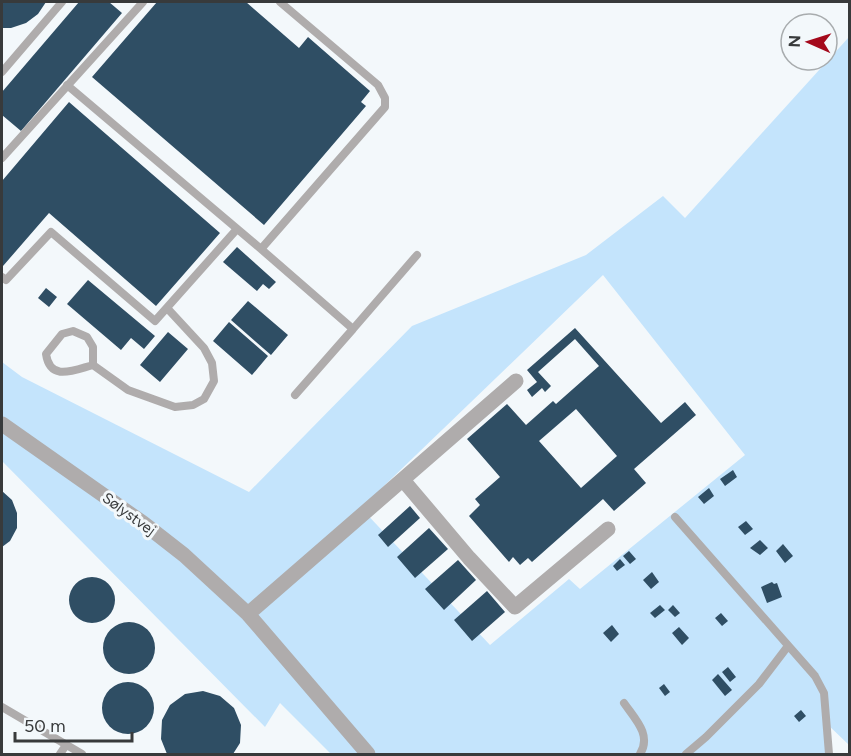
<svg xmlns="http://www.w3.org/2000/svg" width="851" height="756" viewBox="0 0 851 756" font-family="Figtree,sans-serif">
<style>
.green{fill:#c4e4fc;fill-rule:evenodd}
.building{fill:#2f4e64;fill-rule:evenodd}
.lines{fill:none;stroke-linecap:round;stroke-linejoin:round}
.lane{stroke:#afacac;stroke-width:8}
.street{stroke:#afacac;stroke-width:15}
.labels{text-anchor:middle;stroke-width:6;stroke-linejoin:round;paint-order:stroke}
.street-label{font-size:15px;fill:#383a3b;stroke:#f3f8fb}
</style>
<rect width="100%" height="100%" fill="#f3f8fb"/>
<path class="green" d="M849 37V745L824 721 826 754H331L280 703 265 727 2 461V362L22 377 249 492 412 326 586 255 663 196 685 218ZM603 275 745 455 580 589 569 579 490 645 361 508Z"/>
<path class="building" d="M2 2H46L38 14 26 23 11 28H2Z
M79 2H109L122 13 21 131 2 115V92Z
M157 2H246L299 48 308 37 370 91 361 102 366 106 264 225 92 77Z
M69 102 220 233 156 306 49 213 3 266 2 265V181Z
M237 247 276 282 269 289 263 284 257 291 223 262Z
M88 280 155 336 144 349 131 338 121 350 67 304Z
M46 288 57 297 49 307 38 298Z
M248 301 288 335 271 355 231 320Z
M229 322 268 356 252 375 213 341Z
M575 328 661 423 685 402 696 415 634 469 646 483 614 511 603 499 532 562 528 558 520 565 513 557 509 562 469 516 480 505 475 499 500 477 467 439 507 404 526 425 553 401 556 404 599 366 575 339 538 372 551 386 545 392 542 388 532 397 527 390 537 382 527 370ZM576 409 617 456 581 488 539 441Z
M168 332 188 349 160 382 140 365Z
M733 470 737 477 725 486 720 479Z
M709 488 714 496 704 504 698 497Z
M2 491 12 500 17 513V528L10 541 2 547Z
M410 506 420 518 388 547 378 535Z
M746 521 753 529 745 535 738 527Z
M429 528 448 549 415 578 397 557Z
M760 540 768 548 760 555 750 548Z
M783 544 793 556 785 563 776 551Z
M629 551 636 559 630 564 623 556Z
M620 559 625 565 617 571 613 566Z
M458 560 476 580 444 610 425 589Z
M652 572 659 582 651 589 643 580Z
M69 600a23 23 0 1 1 46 0a23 23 0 1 1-46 0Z
M772 582 774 584 777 583 782 597 767 603 761 587Z
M487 591 505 612 472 641 454 620Z
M660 605 665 610 655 618 650 613Z
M673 605 680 613 675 617 668 610Z
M721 613 728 621 722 626 715 618Z
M103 648a26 26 0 1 1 52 0a26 26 0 1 1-52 0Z
M612 625 619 634 611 642 603 633Z
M679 627 689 638 682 645 672 633Z
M728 667 736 677 730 682 722 672Z
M718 674 732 690 725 696 712 680Z
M102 708a26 26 0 1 1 52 0a26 26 0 1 1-52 0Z
M664 684 670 692 665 696 659 688Z
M203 691 220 696 234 708 241 725 240 743 233 754H167L161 739 162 720 170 705 185 694Z
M801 710 806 716 799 722 794 716Z"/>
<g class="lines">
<path class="lane" d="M2 72 62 2
M67 85 261 249 385 107V98L378 85 280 2
M2 158 143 2
M261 249 353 329 295 395
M2 277 6 280 51 232 155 321 237 229
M353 329 417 255
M93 365C74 370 50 382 46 354L62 334 73 331 87 337 93 347V365L128 390 175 407 193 405 204 399 214 381 212 363 204 348 167 308
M675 517 815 676 824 693 829 754
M624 703C635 719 652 735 640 754
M2 707 82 754
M60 754 66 745
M686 754 706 737 759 684 788 646"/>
<path class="street" d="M2 424 143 523 184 555 248 614 368 754
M403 480 469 558 515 607 608 529
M248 614 516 381"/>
</g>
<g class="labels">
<g class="street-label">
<text transform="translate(129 514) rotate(36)" y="5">Sølystvej</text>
</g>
</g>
<rect width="851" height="756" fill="none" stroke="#383a3b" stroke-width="6"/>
<g transform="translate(809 42) rotate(273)"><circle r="28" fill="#f3f8fb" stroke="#a8acae" stroke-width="1.5"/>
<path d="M0-4.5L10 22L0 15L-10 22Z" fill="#a4091c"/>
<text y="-9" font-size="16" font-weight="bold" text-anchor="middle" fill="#383a3b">N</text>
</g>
<path d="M15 732v9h117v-9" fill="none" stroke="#383a3b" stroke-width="3"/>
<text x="24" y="732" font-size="18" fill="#383a3b" stroke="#f3f8fb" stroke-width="4.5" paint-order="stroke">50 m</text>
</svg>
